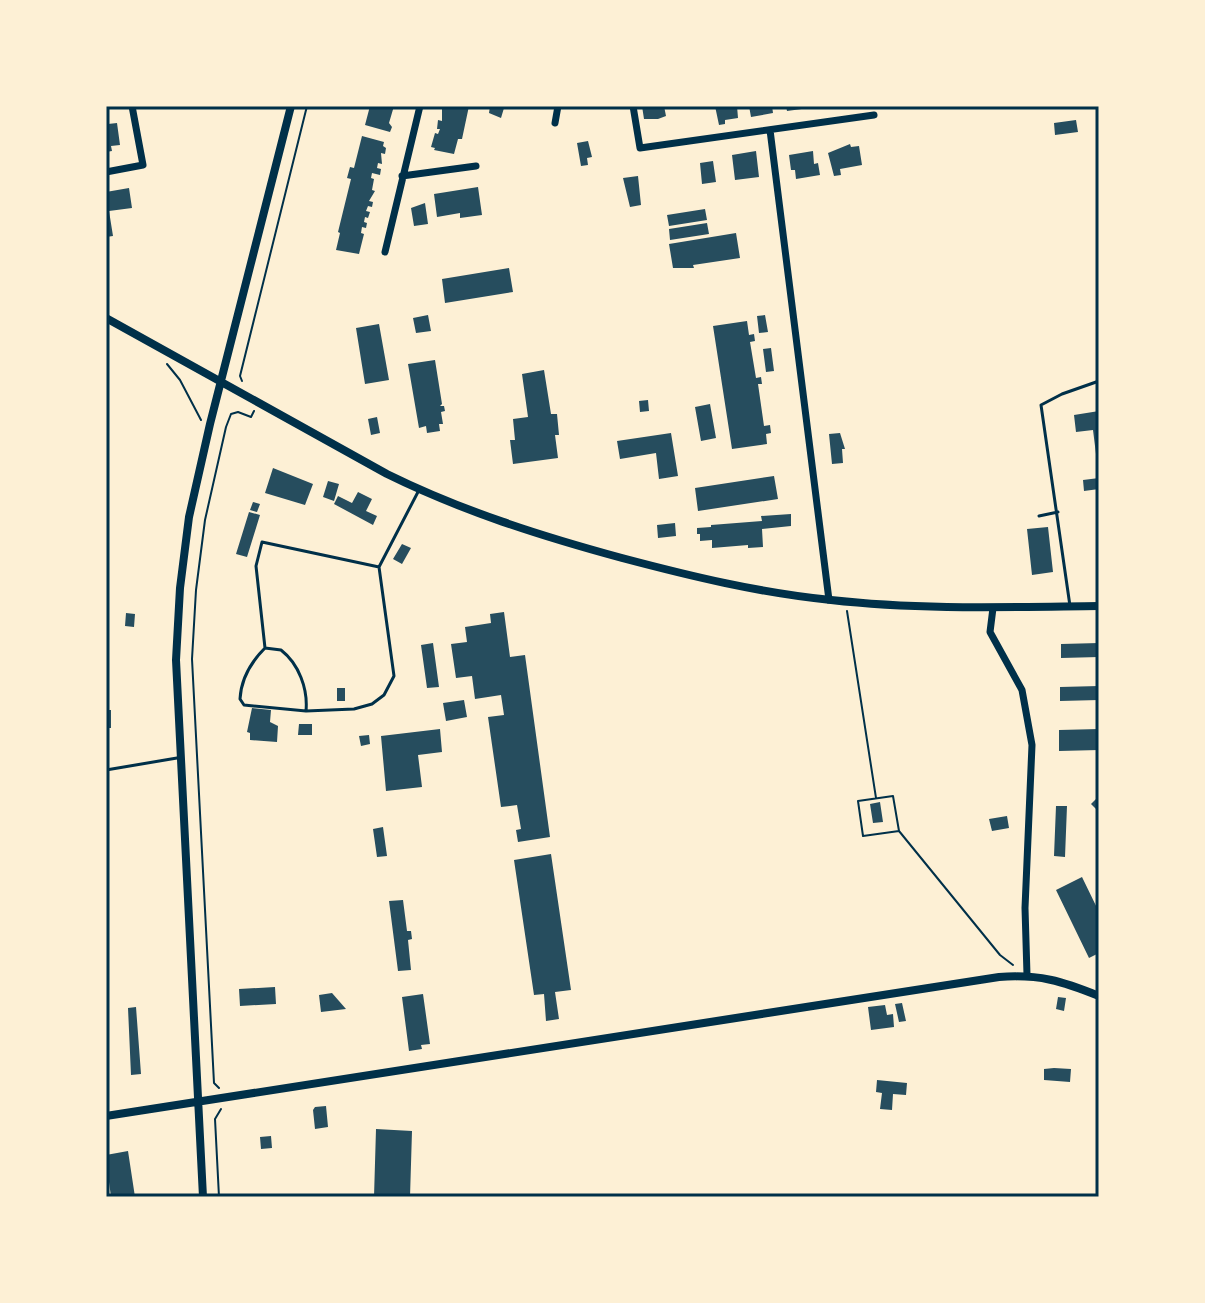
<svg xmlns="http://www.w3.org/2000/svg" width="1205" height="1303" viewBox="0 0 1205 1303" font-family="Georgia,serif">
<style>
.building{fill:#264d5e}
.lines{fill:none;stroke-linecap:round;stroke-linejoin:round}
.path{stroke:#003049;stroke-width:2}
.service{stroke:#003049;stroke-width:3}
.minor{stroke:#003049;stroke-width:7}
.tertiary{stroke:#003049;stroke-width:8}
.neatline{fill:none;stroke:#003049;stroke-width:3}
</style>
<rect width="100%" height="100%" fill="#fdf0d5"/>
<path class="building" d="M370 106H394L389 123 392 127 390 132 365 125Z
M446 106H469L462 139H458L454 154 434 150 435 148 431 147 435 133 438 134 440 129H437L438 120 442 121V107Z
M490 106H510V109L504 108 501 118 489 113Z
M642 106H664L666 116 658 119H644Z
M715 106H737L738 118 725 120V124L719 125Z
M749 106H772L773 113 751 117Z
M786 106H809V108L787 111Z
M1076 120 1078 132 1055 135 1054 123Z
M117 123 120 145 111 146 112 151 106 152V129H109L108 124Z
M362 136 384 142 383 146 386 148 385 154 381 153 382 164 378 163 377 168 381 169 380 175 372 173 371 178 374 179 372 190 375 191 369 201 373 202 372 207 368 206 366 211 370 212 368 218 365 217 364 222 367 223 366 228 362 227 361 233 364 234 359 254 336 250 340 233 338 232 351 179 347 178 350 167 354 168Z
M588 141 592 157 587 158 588 165 581 166 577 143Z
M850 144 851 147 859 146 862 165 840 169 841 175 834 176 828 153Z
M756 151 759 177 735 180 732 155Z
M813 151 814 164 818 163 820 175 796 179 795 170H791L789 155Z
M713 161 716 182 702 184 700 163Z
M638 176 641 205 630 207 623 178Z
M478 187 482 215 460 218V213L437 217 434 194Z
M129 188 132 208 109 211 113 236 106 237V192Z
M425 203 428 224 414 226 411 208Z
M705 209 707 220 669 226 667 215Z
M707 223 709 234 670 240 669 229Z
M736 233 740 258 693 265 694 268H673L669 244Z
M509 268 513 292 445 303 442 279Z
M428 315 431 331 416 333 413 318Z
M765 315 768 332 759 333 757 316Z
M747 321 749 335 754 334 755 341 750 342 756 378 761 377 762 384H758L764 426 770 425 771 433 766 434 767 444 732 449 713 326Z
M379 324 389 380 365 384 356 328Z
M771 348 774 371 766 372 763 349Z
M435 360 442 404 440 406H444L445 411 441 412 443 424H439L440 431 427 433 426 426 419 428 408 364Z
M544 370 551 414H557L559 435H555L558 458 513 464 510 440H515L513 419 528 417 522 374Z
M648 400 649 411 640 412 639 401Z
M710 404 716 438 701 441 695 407Z
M1099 411V462H1097L1093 430 1076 432 1074 415Z
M377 417 380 433 371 435 368 419Z
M671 433 678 476 659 479 656 453 620 459 617 441Z
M840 433 845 449H842L843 463 832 464 829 434Z
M273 468 313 484 305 505 265 493Z
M774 476 778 499 698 511 695 488Z
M1099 478V489L1084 491 1083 480Z
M328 481 339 484 334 501 323 497Z
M358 492 372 499 366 511 377 516 373 525 334 504 338 496 352 503Z
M253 502 260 504 257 512 250 510Z
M249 512 260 515 247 557 236 554Z
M791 514V526L762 529 763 547 748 548V545L712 548V540L700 541V534H697V528L711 527V525L762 521 761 516Z
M675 523 676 536 658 538 657 525Z
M1048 527 1053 572 1032 575 1027 529Z
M402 544 411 548 402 564 393 559Z
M504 612 510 657 525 655 550 837 518 842 516 830 521 829 517 805 501 807 488 717 504 715 501 695 475 699 472 676 456 678 451 644 467 642 465 627 491 623 490 614Z
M126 613 135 614 134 627 125 626Z
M433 643 439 687 427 688 421 645Z
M1099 643V657L1061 658V644Z
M1099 686V700L1060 701V687Z
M337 688H345V701H337Z
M464 700 467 717 446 721 443 703Z
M252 708 271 710 270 722 278 726 277 742 250 740V733L247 732Z
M106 710H111V728H106Z
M299 724H312V735H298Z
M440 729 442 752 418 755 422 787 386 791 381 736Z
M1099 729V750L1059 751V730Z
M369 735 370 744 361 746 359 736Z
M1099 796V812L1091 804Z
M880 802 883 822 873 823 870 804Z
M1056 806H1067L1065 857 1054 856Z
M1007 816 1009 828 992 831 989 819Z
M383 827 387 856 377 857 373 829Z
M551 854 571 990 555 992 559 1019 546 1021 544 994 534 995 514 860Z
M1082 877 1099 912V953L1089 958 1056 890Z
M403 900 407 931H411L412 939 408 940 411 970 398 971 389 901Z
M275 987 276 1004 240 1006 239 989Z
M332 993 346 1009 321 1012 319 995Z
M423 994 430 1044 421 1045 422 1049 409 1051 402 997Z
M1058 997 1066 998 1064 1011 1056 1009Z
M902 1003 906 1021 899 1022 895 1004Z
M885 1005 887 1015 893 1014 894 1027 871 1030 868 1007Z
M136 1007 141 1074 131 1075 128 1008Z
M1054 1068 1071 1069 1070 1082 1044 1080V1069Z
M877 1080 907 1083 906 1095 893 1094 892 1110 880 1109 882 1093 876 1092Z
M326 1106 328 1127 315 1129 313 1110 315 1107Z
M376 1129 412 1131 410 1197H374Z
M271 1136 272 1148 261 1149 260 1137Z
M128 1151 135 1197H111L109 1182 106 1183V1155Z"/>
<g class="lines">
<path class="path" d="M167 364 180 380 201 420
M242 381 240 376 307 106
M847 611 876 798
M899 831 863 836 858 801 893 796 899 831 1000 955 1013 965
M219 1088 214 1083 192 659 196 590 205 520 226 427 231 414 238 412 251 417 254 411
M219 1197 215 1119 221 1109"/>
<path class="service" d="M1039 516 1058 512
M1070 606 1041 405 1062 394 1099 381
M265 648 256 566 262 542 379 567
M306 711 244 705 240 699C241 679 251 662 265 648L281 650C299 664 308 689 306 711L354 709 372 704 384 695 394 676 379 567 419 490
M106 770 177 758"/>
<path class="minor" d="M633 106 640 148 874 115
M555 123 558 106
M770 130 829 600
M106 172 143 165 132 106
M402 176 476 166
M385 252 420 106
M993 608 990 632 1022 690 1032 745 1025 908 1027 975"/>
<path class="tertiary" d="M106 318 387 474C462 511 541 536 622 558 690 576 760 593 831 600 919 610 1010 607 1099 606
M106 1116 999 977C1039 974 1062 981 1099 996
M203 1197 176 660 180 588 189 517 210 424 291 106"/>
</g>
<rect width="1205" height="1303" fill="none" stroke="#fdf0d5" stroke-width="216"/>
<rect x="108" y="108" width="989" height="1087" class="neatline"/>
</svg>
